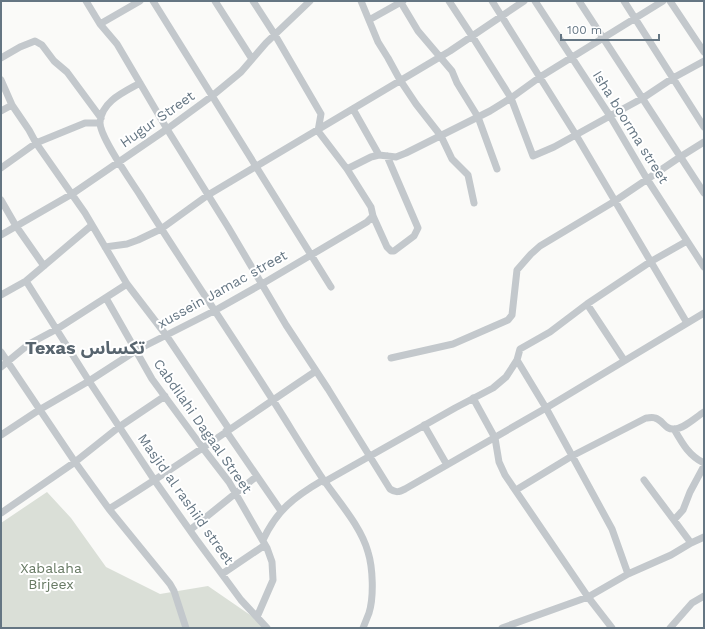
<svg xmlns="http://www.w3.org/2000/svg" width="705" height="629" viewBox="0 0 705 629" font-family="'Work Sans','Noto Sans Arabic',sans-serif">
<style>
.green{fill:#dadfd7}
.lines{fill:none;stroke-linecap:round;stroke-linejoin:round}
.street{stroke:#c3c8cc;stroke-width:7}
.labels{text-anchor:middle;stroke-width:4;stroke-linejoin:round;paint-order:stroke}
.street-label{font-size:14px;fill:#657683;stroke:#fff}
.park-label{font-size:14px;fill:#687a64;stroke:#fff}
.district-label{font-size:18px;font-weight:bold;fill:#57646e;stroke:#fff}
</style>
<rect width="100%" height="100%" fill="#fafaf8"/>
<path class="green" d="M47 492 71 518 106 567 160 594 208 586 269 628H1V523Z"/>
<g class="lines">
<path class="street" d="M86 1 100 24 117 44 167 129 228 227 286 325 328 389 390 489C396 493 399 492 405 489L546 408 704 313
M153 1 331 287
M215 1 252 59
M253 1 275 35 321 114 318 131 347 169 371 207 373 216 387 247 391 251H394L414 236 418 228 387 156
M361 1 378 42 388 58 400 80 416 104 441 136 452 159 468 175 474 203
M400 1 418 31 452 71 457 83 478 117 497 169
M449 1 472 36 511 98 533 156 554 147 610 116 643 98 673 78 704 61
M492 1 576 135 687 323
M535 1 610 116 647 179 704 267
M579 1 704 193
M624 1 704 127
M670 1 704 52
M369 20 403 1
M100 24 140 1
M1 58 20 47 35 41 42 45 54 61 67 72 101 118
M1 80 12 105 29 130 36 143 85 213 127 284 166 335 229 429
M140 83C124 92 102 101 100 122 99 136 131 181 140 195 181 261 225 325 267 391 284 417 300 444 317 470 333 496 360 523 368 552 373 568 374 597 369 613 367 618 365 623 363 628
M353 109 379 155
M1 111 12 105
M1 168 36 143 85 123H100
M347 169 371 157 379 155 396 157 406 153 490 111 511 98 540 77 663 1
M1 200 16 226 44 266
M1 235 72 194 167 129 212 96 241 72 266 43 310 1
M105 247 127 244 138 240 161 229 208 195 450 51 524 1
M26 281 89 381 155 481 196 539 241 600 267 628
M1 295 26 281 92 225
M106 298 152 379 202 447 229 482 267 548 272 562 273 580 257 617
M587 304 624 360
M1 352 75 462 109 509 170 584 174 591 186 628
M391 358 453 344 508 320 512 315 517 270 531 254 540 246 615 201 680 157 704 142
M517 360 546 408 612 529 628 574
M1 367 29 344 57 329 127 284
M473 398 495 438 499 462 505 475 588 597 612 628
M424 425 447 465
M674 429C682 443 689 456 704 463
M226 431 281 511
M1 435 39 410 89 381 137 350 214 311 262 284 367 222 373 216
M644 480 691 543
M324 482 455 408 493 388 506 377 517 360 520 349 550 332 587 304 650 262 687 241
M516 490 572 456 646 418C649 418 652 417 655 418 663 420 665 430 674 429 684 429 696 417 704 412
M109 509C179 466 247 417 316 371
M1 513 75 462 119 427 165 396
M674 520 683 510 690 492 704 466
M190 530 257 476
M263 540C277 510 294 497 323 480
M222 574 265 545
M502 628 588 597 628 574 671 555 691 543 704 537
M670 628 692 603 704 596"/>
</g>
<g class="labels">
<g class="street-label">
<text transform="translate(157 119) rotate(-35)" y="5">Hugur Street</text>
<text transform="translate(631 127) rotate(58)" y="5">Isha boorma street</text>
<text transform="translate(222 289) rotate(-29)" y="5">xussein Jamac street</text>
<text transform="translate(203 426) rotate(55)" y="5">Cabdilahi Dagaal Street</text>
<text transform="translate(186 499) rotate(55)" y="5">Masjid al rashiid street</text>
</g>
<g class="park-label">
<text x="51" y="573">Xabalaha<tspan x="51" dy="16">Birjeex</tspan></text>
</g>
<g class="district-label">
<text x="85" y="354">Texas تكساس</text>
</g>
</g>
<rect width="705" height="629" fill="none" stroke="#657683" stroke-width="4"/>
<path d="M561 34v6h98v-6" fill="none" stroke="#657683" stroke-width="2"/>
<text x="567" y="34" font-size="12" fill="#657683" stroke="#ffffff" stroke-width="3" paint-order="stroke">100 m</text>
</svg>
